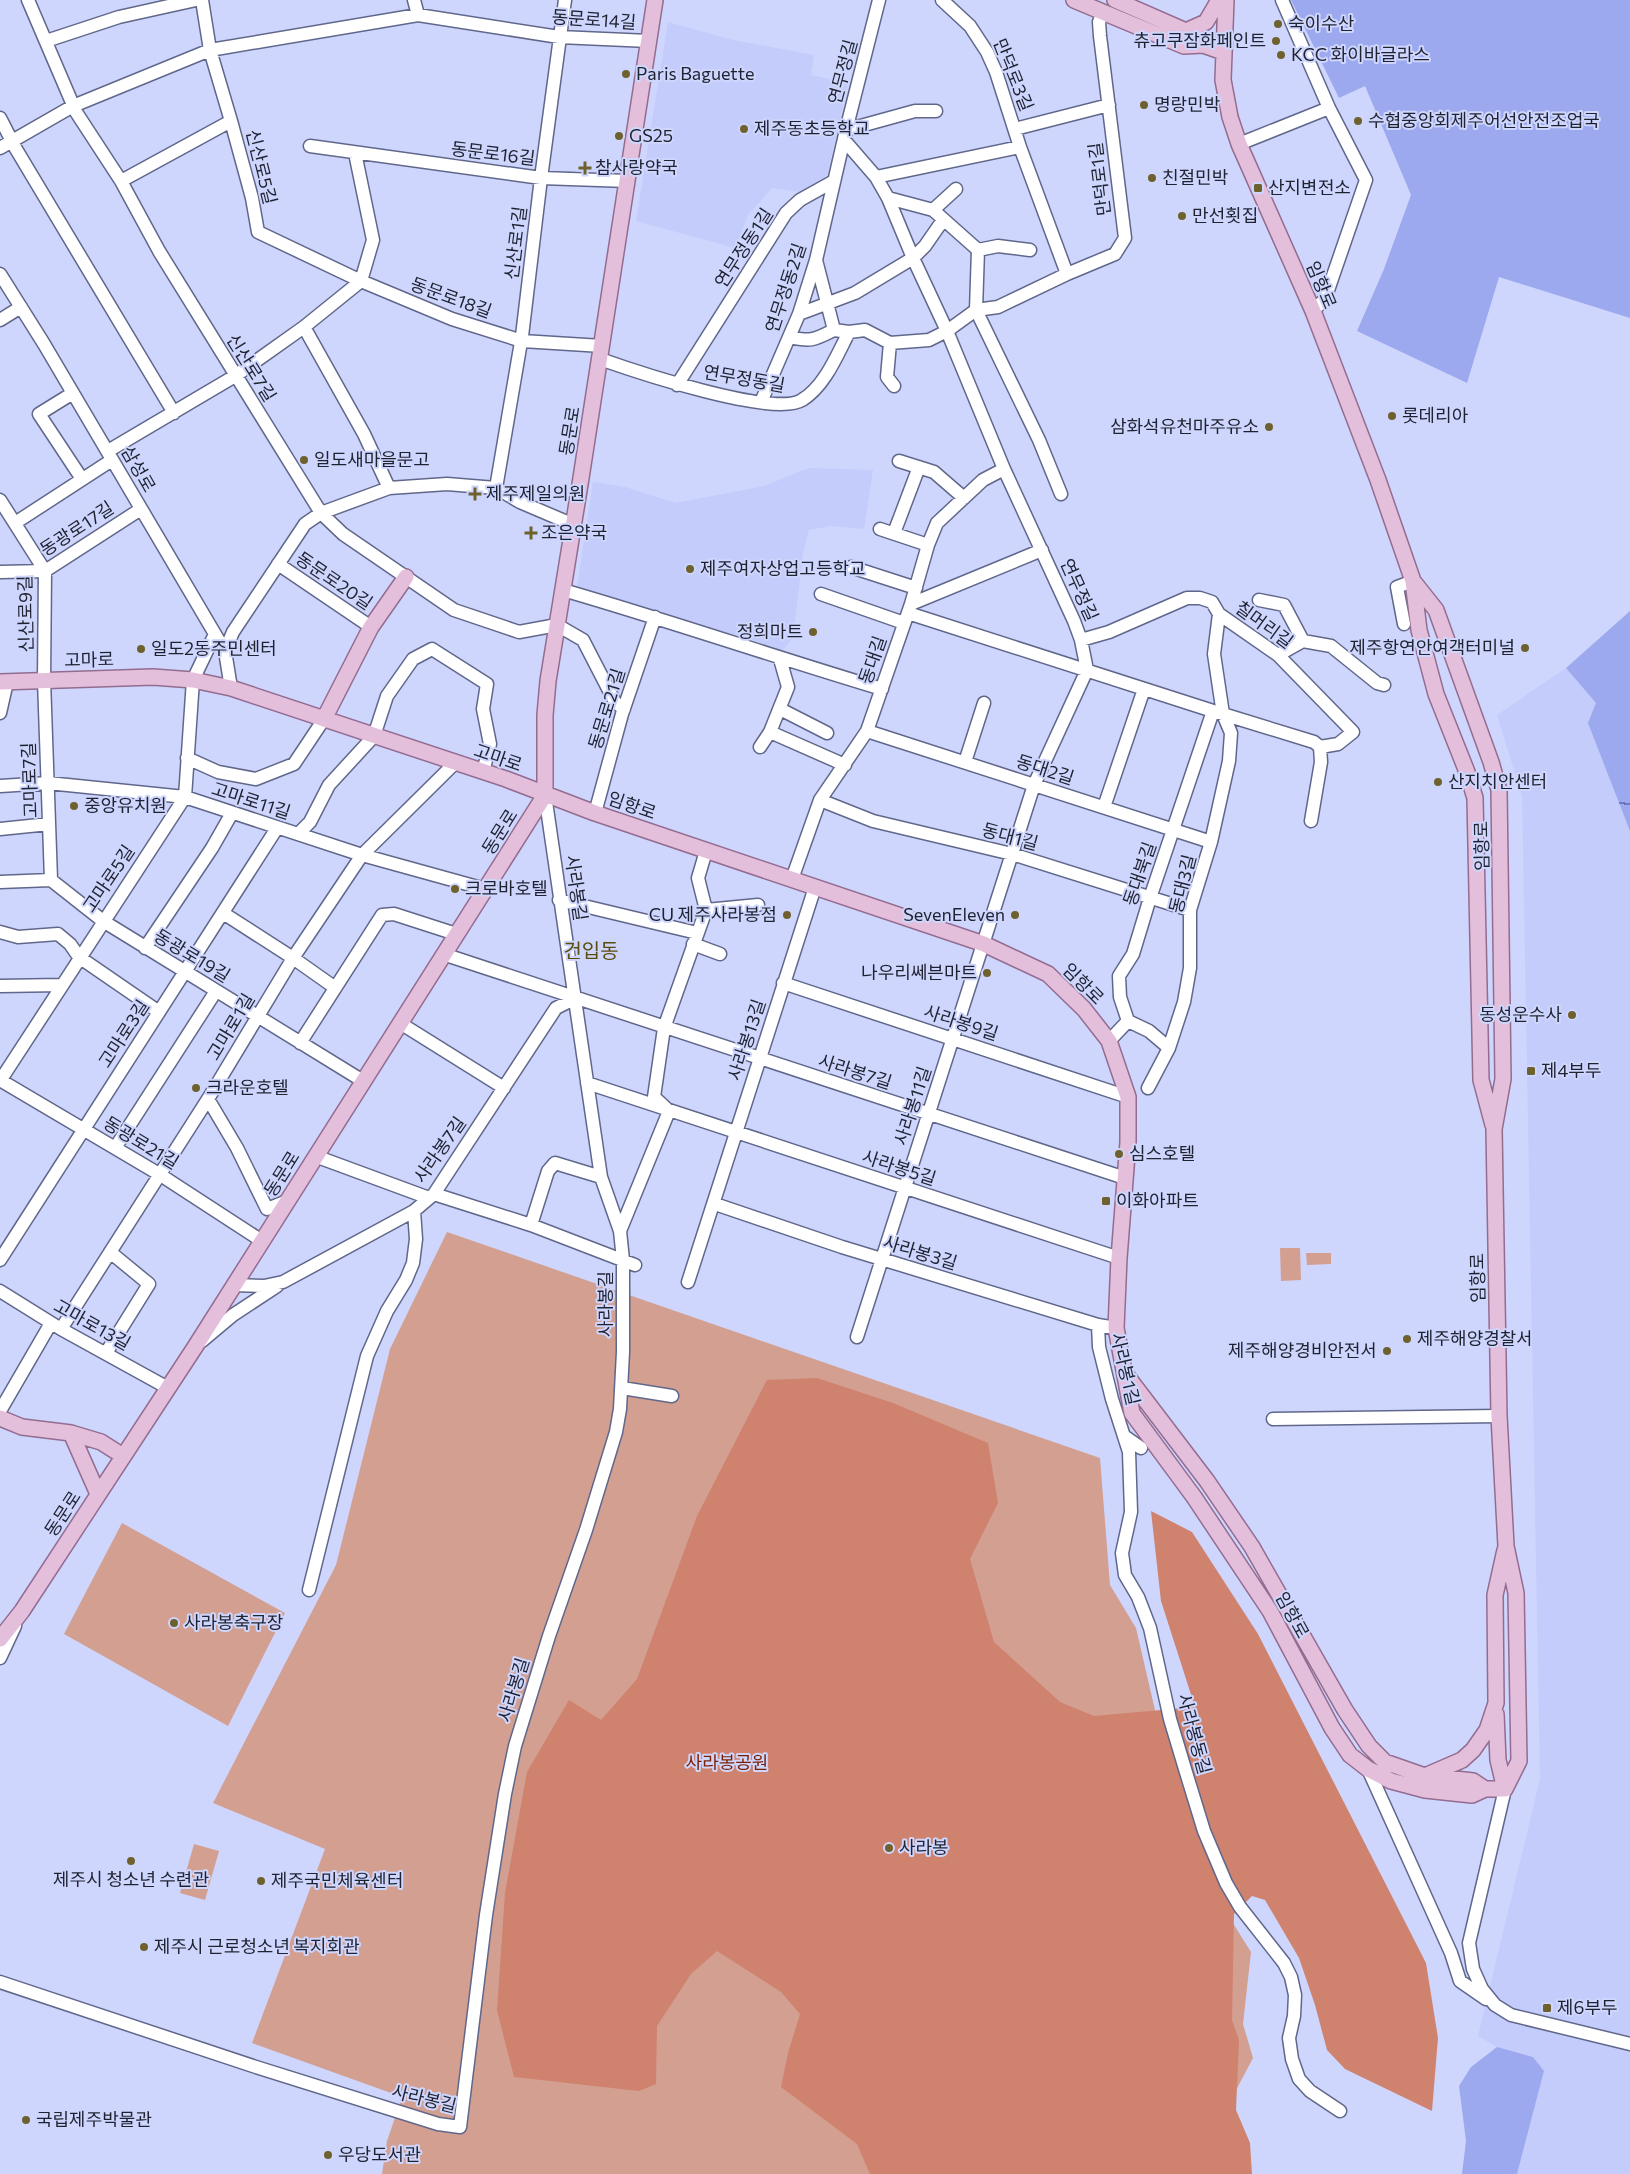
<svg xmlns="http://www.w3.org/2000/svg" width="1630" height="2174" viewBox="0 0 1630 2174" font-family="Commissioner,'Noto Sans KR',sans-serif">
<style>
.built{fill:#c3ccfb}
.green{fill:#d39f91}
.forest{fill:#cf826d}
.water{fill:#9ca9ee}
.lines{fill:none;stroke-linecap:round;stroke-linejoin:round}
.ferry{stroke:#41499a;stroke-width:1;stroke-dasharray:6 5;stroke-linecap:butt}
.minor-casing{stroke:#60678a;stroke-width:15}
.major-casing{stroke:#936c90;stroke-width:18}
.minor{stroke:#fff;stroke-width:12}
.major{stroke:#e4bfdb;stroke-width:15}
.poi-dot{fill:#6e612e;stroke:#ced6fe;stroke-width:2}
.labels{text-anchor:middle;stroke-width:4;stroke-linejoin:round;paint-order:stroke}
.street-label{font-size:18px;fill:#1f2230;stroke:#ced6fe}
.poi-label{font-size:18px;fill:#1f2230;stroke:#ced6fe;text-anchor:start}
.park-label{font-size:18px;fill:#7b1f03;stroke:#ced6fe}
.quarter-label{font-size:20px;fill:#5b4d0d;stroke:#ced6fe}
</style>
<rect width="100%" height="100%" fill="#ced6fe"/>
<path class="built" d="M668 22 733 40 814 55 811 75 848 83 827 175 801 192 772 188 748 215 735 248 636 221Z
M809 468 873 470 864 529 830 526 809 530 803 553 793 638 783 650 577 586 593 482 625 487 676 503 764 486Z
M1566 668 1596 703 1619 803 1630 831V2174H1517L1544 2071 1533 2057 1497 2047 1478 2036 1540 1779 1522 796 1497 715Z"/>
<path class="green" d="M447 1232 1100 1458 1110 1585 1136 1628 1179 1814 1214 1893 1251 1952 1243 2024 1253 2058 1192 2174H382L387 2141 402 2097 252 2043 325 1849 213 1803 336 1565 390 1349Z
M1280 1248H1300L1301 1280 1281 1281Z
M1306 1253H1331V1264L1307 1265Z
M122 1523 285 1613 228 1726 64 1634Z
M194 1844 219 1851 205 1900 180 1893Z"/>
<path class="forest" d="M817 1378 893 1403 988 1443 998 1503 970 1559 994 1642 1060 1702 1094 1716 1195 1707 1161 1601 1151 1511 1192 1532 1258 1634 1426 1963 1438 2038 1432 2111 1345 2069 1327 2050 1315 2005 1299 1958 1265 1900 1252 1896 1234 1914 1232 2020 1239 2040 1236 2110 1250 2143 1252 2174H870L857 2144 781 2087 788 2053 800 2014 781 1992 717 1951 691 1974 657 2026 656 2084 639 2091 514 2077 497 2010 505 1893 527 1772 569 1700 601 1720 637 1679 697 1516 767 1380Z"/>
<path class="water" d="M1291 0H1630V318L1499 277 1467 383 1357 331 1384 269 1411 195 1365 86 1339 98Z
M1630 611V831L1588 723 1596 703 1566 668Z
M1497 2047 1533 2057 1544 2071 1517 2174H1462L1466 2141 1459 2086 1471 2067Z"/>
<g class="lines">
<path class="ferry" d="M1619 803H1630
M1624 804H1630"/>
<g class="minor-casing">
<path id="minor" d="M28 0 76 112 121 181 159 251 321 513 343 534 454 610 519 632 557 625 583 640 615 702 624 709
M202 0 210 50 231 121 252 198 258 232 361 281 373 240 355 153
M414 0 418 15
M942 0 970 26 987 52 996 72 1020 147 1067 274
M1282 0 1329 108 1366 180 1325 299 1313 311
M46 41 119 17 196 0
M0 118 16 149 174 413
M1015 129 1109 105
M846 130 915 111H936
M844 140 876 177 888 198 913 258 947 331 1004 469 1074 621 1081 640 1087 670 1034 785 857 1337
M1239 144 1329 108
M310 146 541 178 628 181
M0 148 73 106 210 50 418 15 559 37 649 41
M876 177 1020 147
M121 181 231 121
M888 198 933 210 978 250
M933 210 956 189
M978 250 998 246 1030 250
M816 260 834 330 849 332 865 330 890 343 929 340 947 331 976 310 978 250
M0 274 44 344 225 651 231 688
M799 314 855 293 913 258 925 246 943 220
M0 320 21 307
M304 327 364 434 389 488
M789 337C811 342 814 340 834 330
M890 343 887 377 894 386
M600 359C634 371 774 418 802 400 825 386 837 355 849 332
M677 385 786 213 800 200 834 181
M73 393 39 414 82 479
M761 402 799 314 816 260 846 130 879 0
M108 451 235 376 304 327 361 281 452 319 522 341 602 346
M899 461 934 472 964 498
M496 488 522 336 541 178 565 0
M1061 494 1039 440 976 310 998 307 1067 274 1115 254 1125 238 1100 36 1099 22 1103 12
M0 500 45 571 44 680 51 880
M15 523 112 460
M880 529 928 545
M894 533 919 467
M278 564 371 627
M851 567 916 588
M0 572 45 571 141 509
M563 590C670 621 775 657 882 689
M821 594 904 623
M1259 600 1284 605 1303 641
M911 604 1042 550
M908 613 1213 711 1314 742 1320 747 1321 762 1311 821
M1404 624 1397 587 1413 581
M1081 640 1109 632 1187 598H1200L1212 602 1219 614 1278 655 1353 732 1338 744 1320 747
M225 651 233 632 305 524 321 513 389 488 447 484 496 488 520 502 574 525
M1278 655 1303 641 1331 646 1377 683 1384 685
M780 709 827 733
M0 713 7 682
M867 731 1211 842
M770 732 845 765
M760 747 770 732 788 687 780 659
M187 758 218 772 256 779 294 764 324 719
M965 762 984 703
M0 786 48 783 185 797 362 855 485 889
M820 800 873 821 1012 854 1190 910
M1104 807 1144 689
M595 813 622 714 655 617
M0 829 49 824
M298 834 310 822 329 785 374 736 387 696 413 659 432 649 487 684 483 709 490 744 483 772
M792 879 820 800 867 731 911 604 928 545 937 523 983 480 1004 469
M0 882 51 880 103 921 363 1081
M559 900 697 933
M706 910 758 905
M223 913 293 958 334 987
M0 932 18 937 58 934 70 944 79 957 159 1012
M693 944 720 954
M145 948 212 848 232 813
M443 954 1125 1178
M783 983 1128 1097
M0 986 61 985
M1128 1021 1149 1031 1169 1048
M400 1023 504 1088
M1109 1041 1128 1021 1120 997 1119 976 1133 954 1150 898 1213 711
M300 1043 382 915 394 914 456 934
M0 1080 159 1174 262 1241
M0 1081 185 797 193 680 215 634
M587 1083 1119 1258
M1148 1088 1169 1048 1184 1002 1190 968V910L1211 842 1229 761 1231 733 1223 714 1214 654 1219 614
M208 1099 237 1148 267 1209 287 1201
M115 1148 216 991
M315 1156 429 1198
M434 1194 531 1225 635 1265
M715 1204 842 1247 1098 1325 1116 1328
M531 1225 548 1171 555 1163 601 1177
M620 1231 669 1111 654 1097 664 1028 706 910 698 878 706 851
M0 1260 277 828
M688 1282 815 887
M234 1285 264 1286 283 1282 414 1211 434 1194 556 1008 574 999
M0 1291 61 1329 168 1388
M1098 1325 1099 1347 1112 1399 1129 1452 1131 1512 1122 1553 1125 1575 1138 1597 1150 1628 1170 1719 1185 1769 1204 1831 1226 1883 1240 1907 1284 1963 1291 1977 1295 1995 1294 2016 1289 2038 1292 2059 1299 2079 1310 2091 1340 2111
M61 1329 208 1099 293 958 362 855 455 763
M202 1341 233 1315 277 1286
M106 1353 149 1284 110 1252
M622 1388 672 1396
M0 1411 51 1323
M1273 1419 1499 1416
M1124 1436 1141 1448
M309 1590 367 1356 387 1311 406 1280 413 1263 416 1239 414 1211
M0 1658 15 1626
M1368 1769 1451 1953 1460 1981 1486 1999
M1505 1789 1469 1943 1473 1969 1482 1989 1495 2005 1511 2015 1630 2044
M0 1982 256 2067 438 2124 460 2127 486 1915 505 1794 515 1746 549 1636 586 1530 616 1432 620 1409 623 1352V1260L620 1231 601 1177 545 795"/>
</g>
<g class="major-casing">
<path id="major" d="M1074 0 1184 46 1203 45 1223 52
M1115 0 1186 31 1203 45
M1226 0 1223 80 1230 117 1239 144 1313 311 1378 480 1413 581 1419 630 1436 694 1467 772 1475 798 1481 1080 1493 1125
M1186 31 1206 22 1219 0
M1413 581 1436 610 1491 762 1499 790 1503 1079 1494 1129 1499 1416 1506 1546 1516 1593 1519 1761 1505 1789
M0 682 153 677 193 680 231 688 506 779 595 813 984 944 1048 974 1084 1009 1109 1041 1128 1097V1142L1119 1258 1116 1328 1132 1413 1194 1497 1270 1611 1332 1728 1350 1755 1368 1769 1391 1781 1425 1790 1472 1795 1485 1789H1505
M324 719 371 627 406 577
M1127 1376 1207 1481 1252 1547 1345 1710 1369 1746 1385 1762 1425 1776 1462 1760 1473 1750 1487 1730 1496 1703 1495 1595 1505 1550
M0 1418 22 1427 71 1433 101 1442 123 1456
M71 1433 98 1494
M0 1639 22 1611 195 1347 545 795V715L548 681 581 478 655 0
M1496 1714 1498 1760 1505 1789
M1429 1776 1473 1781 1485 1789"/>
</g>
<use href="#minor" class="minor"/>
<use href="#major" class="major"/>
</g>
<g class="poi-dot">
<circle cx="1278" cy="24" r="5"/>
<circle cx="1276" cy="41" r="5"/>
<circle cx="1281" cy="55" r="5"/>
<circle cx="626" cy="74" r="5"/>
<circle cx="1144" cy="105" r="5"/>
<circle cx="1358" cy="121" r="5"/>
<circle cx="744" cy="129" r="5"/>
<circle cx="619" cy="136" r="5"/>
<path d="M582.5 160.5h5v5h5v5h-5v5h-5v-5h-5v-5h5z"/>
<circle cx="1152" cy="178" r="5"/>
<rect x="1253" y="183" width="10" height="10" rx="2.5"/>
<circle cx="1182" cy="216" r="5"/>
<circle cx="1392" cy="416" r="5"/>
<circle cx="1269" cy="427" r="5"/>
<circle cx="304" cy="460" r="5"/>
<path d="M472.5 486.5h5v5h5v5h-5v5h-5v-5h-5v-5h5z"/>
<path d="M528.5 525.5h5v5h5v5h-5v5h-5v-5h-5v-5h5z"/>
<circle cx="690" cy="569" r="5"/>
<circle cx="813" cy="632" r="5"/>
<circle cx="1525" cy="648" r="5"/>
<circle cx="141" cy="649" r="5"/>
<circle cx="1438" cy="782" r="5"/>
<circle cx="74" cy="806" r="5"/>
<circle cx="455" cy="889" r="5"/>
<circle cx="787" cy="915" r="5"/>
<circle cx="1015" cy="915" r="5"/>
<circle cx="987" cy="973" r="5"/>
<circle cx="1572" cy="1015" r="5"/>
<rect x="1526" y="1066" width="10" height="10" rx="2.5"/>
<circle cx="196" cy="1088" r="5"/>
<circle cx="1119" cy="1154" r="5"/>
<rect x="1101" y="1196" width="10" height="10" rx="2.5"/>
<circle cx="1407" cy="1339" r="5"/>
<circle cx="1387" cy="1351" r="5"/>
<circle cx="174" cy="1623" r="5"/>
<circle cx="889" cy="1848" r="5"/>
<circle cx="131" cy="1861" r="5"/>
<circle cx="261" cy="1881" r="5"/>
<circle cx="144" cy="1947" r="5"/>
<rect x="1542" y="2003" width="10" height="10" rx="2.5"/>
<circle cx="26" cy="2120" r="5"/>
<circle cx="328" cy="2155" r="5"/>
</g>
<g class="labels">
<g class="street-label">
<text transform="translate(594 20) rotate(4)" y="6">동문로14길</text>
<text transform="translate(843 72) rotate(-75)" y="6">연무정길</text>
<text transform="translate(1013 75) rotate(68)" y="6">만덕로3길</text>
<text transform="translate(493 154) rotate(7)" y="6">동문로16길</text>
<text transform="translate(261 167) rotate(76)" y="6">신산로5길</text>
<text transform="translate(1100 179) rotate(-97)" y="6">만덕로1길</text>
<text transform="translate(516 243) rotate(-83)" y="6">신산로1길</text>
<text transform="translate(744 248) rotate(-57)" y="6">연무정동1길</text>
<text transform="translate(1321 285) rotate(67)" y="6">임항로</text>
<text transform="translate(786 288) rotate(-72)" y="6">연무정동2길</text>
<text transform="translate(451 298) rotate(20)" y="6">동문로18길</text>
<text transform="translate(251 368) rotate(58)" y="6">신산로7길</text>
<text transform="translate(744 379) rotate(10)" y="6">연무정동길</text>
<text transform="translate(570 431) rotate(-81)" y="6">동문로</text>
<text transform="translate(138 469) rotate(60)" y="6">삼성로</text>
<text transform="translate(77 529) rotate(-33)" y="6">동광로17길</text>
<text transform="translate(334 581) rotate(34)" y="6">동문로20길</text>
<text transform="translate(1079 590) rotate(66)" y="6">연무정길</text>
<text transform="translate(26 614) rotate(-91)" y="6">신산로9길</text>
<text transform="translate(1264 625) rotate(36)" y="6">칠머리길</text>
<text transform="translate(89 660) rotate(-1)" y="6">고마로</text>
<text transform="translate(873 660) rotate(-71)" y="6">동대길</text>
<text transform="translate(607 709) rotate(-73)" y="6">동문로21길</text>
<text transform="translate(498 758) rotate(19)" y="6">고마로</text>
<text transform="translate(1045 770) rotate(18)" y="6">동대2길</text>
<text transform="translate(30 780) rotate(-92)" y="6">고마로7길</text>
<text transform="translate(251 801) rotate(18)" y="6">고마로11길</text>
<text transform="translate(632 806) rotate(19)" y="6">임항로</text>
<text transform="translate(500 832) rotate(-58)" y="6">동문로</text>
<text transform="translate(1010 837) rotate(15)" y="6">동대1길</text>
<text transform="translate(1482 846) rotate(-91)" y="6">임항로</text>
<text transform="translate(1140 874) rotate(-71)" y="6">동대북길</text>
<text transform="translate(109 879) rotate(-56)" y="6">고마로5길</text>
<text transform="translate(1183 884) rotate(-76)" y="6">동대3길</text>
<text transform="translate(576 888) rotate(82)" y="6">사라봉길</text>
<text transform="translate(192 956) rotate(31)" y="6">동광로19길</text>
<text transform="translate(1083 984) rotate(45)" y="6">임항로</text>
<text transform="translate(961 1023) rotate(18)" y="6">사라봉9길</text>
<text transform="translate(231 1027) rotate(-59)" y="6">고마로1길</text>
<text transform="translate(124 1034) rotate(-57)" y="6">고마로3길</text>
<text transform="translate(747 1040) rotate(-72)" y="6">사라봉13길</text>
<text transform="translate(855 1072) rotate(18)" y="6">사라봉7길</text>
<text transform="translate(913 1106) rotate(-72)" y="6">사라봉11길</text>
<text transform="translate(141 1143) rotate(31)" y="6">동광로21길</text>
<text transform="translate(440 1150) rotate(-55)" y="6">사라봉7길</text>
<text transform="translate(899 1168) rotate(18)" y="6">사라봉5길</text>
<text transform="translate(282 1174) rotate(-58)" y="6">동문로</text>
<text transform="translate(920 1253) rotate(17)" y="6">사라봉3길</text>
<text transform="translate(1478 1278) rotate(-91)" y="6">임항로</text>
<text transform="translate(606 1304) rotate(-90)" y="6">사라봉길</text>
<text transform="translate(92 1325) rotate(29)" y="6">고마로13길</text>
<text transform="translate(1125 1369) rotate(77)" y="6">사라봉1길</text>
<text transform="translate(63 1514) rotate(-57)" y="6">동문로</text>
<text transform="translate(1292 1615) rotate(61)" y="6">임항로</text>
<text transform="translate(514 1690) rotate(-73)" y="6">사라봉길</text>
<text transform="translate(1194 1734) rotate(75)" y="6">사라봉동길</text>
<text transform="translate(424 2099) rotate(14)" y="6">사라봉길</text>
</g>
<g class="poi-label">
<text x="1288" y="30">숙이수산</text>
<text x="1266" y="47" text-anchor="end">츄고쿠잠화페인트</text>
<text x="1291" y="61">KCC 화이바글라스</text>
<text x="636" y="80">Paris Baguette</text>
<text x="1154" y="111">명랑민박</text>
<text x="1368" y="127">수협중앙회제주어선안전조업국</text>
<text x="754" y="135">제주동초등학교</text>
<text x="629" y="142">GS25</text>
<text x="595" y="174">참사랑약국</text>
<text x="1162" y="184">친절민박</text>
<text x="1268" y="194">산지변전소</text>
<text x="1192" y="222">만선횟집</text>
<text x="1402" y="422">롯데리아</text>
<text x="1259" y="433" text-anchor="end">삼화석유천마주유소</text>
<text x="314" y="466">일도새마을문고</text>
<text x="486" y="500">제주제일의원</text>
<text x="541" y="539">조은약국</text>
<text x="700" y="575">제주여자상업고등학교</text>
<text x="803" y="638" text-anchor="end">정희마트</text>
<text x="1515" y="654" text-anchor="end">제주항연안여객터미널</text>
<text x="151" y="655">일도2동주민센터</text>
<text x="1448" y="788">산지치안센터</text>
<text x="84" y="812">중앙유치원</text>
<text x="465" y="895">크로바호텔</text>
<text x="777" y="921" text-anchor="end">CU 제주사라봉점</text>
<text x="1005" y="921" text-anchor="end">SevenEleven</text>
<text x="977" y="979" text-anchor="end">나우리쎄븐마트</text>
<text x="1562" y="1021" text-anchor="end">동성운수사</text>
<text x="1541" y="1077">제4부두</text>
<text x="206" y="1094">크라운호텔</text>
<text x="1129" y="1160">심스호텔</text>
<text x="1116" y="1207">이화아파트</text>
<text x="1417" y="1345">제주해양경찰서</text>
<text x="1377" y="1357" text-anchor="end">제주해양경비안전서</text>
<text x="184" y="1629">사라봉축구장</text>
<text x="899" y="1854">사라봉</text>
<text x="131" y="1886" text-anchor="middle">제주시 청소년 수련관</text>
<text x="271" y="1887">제주국민체육센터</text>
<text x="154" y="1953">제주시 근로청소년 복지회관</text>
<text x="1557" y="2014">제6부두</text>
<text x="36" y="2126">국립제주박물관</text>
<text x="338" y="2161">우당도서관</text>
</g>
<g class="park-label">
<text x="727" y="1769">사라봉공원</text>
</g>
<g class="quarter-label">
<text x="591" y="958">건입동</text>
</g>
</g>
</svg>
